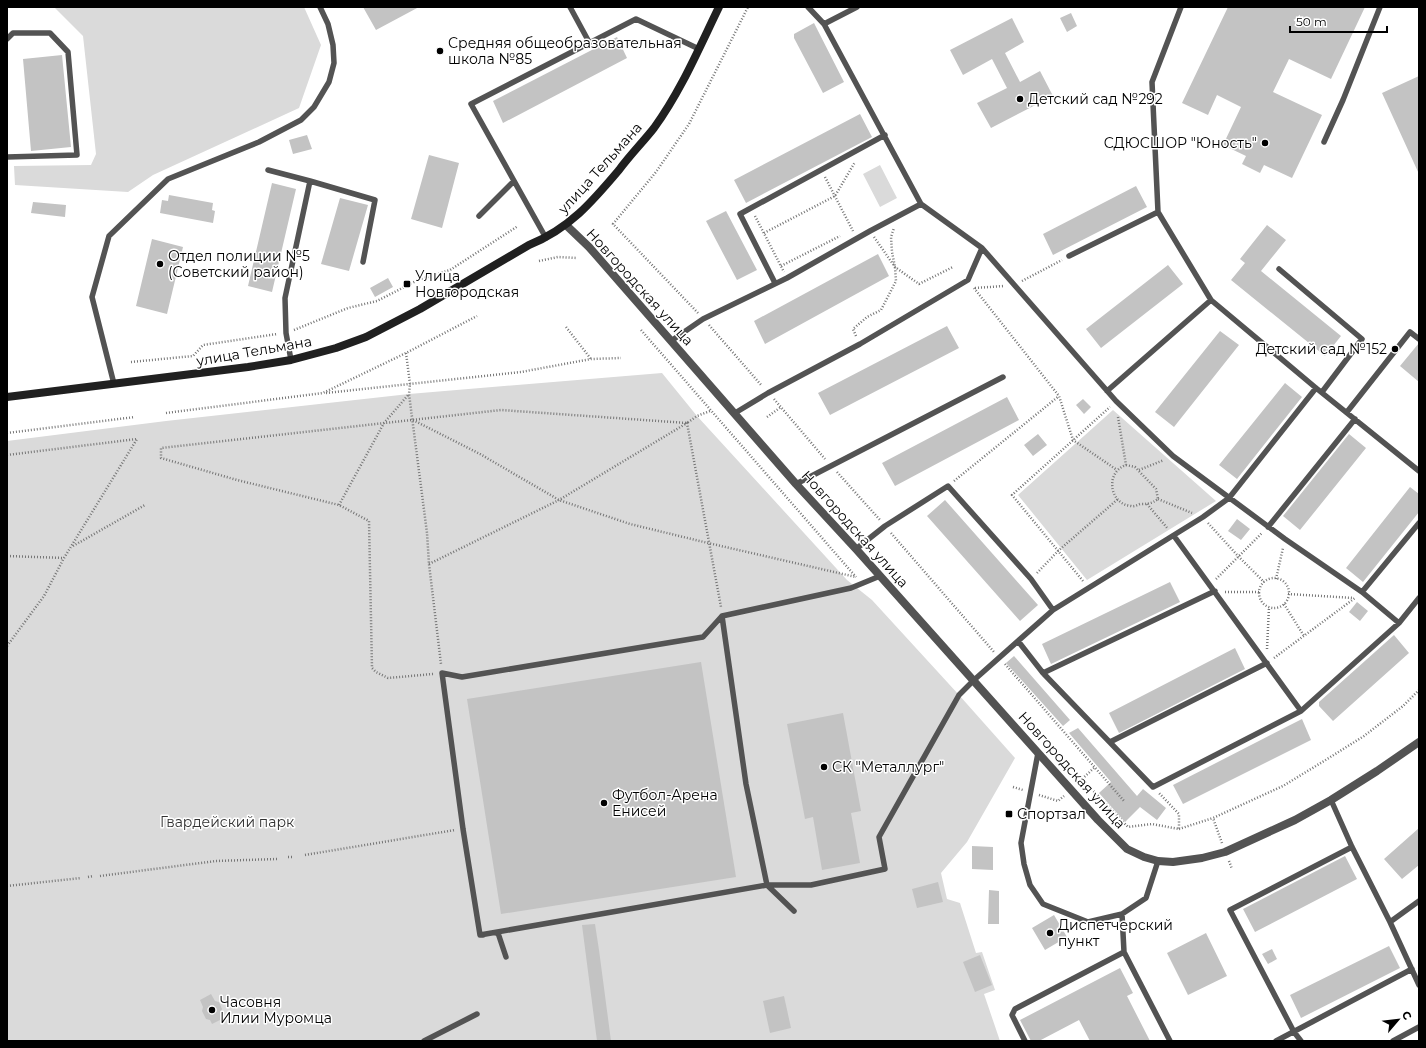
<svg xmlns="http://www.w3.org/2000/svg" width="1426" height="1048" viewBox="0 0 1426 1048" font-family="Montserrat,sans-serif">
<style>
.green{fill:#dadada}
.building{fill:#c3c3c3}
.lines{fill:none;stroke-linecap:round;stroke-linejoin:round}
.path{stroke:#757575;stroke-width:2.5;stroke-dasharray:1 2;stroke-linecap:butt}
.service{stroke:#535353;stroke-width:5.5}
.minor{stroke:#535353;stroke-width:8}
.secondary{stroke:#202020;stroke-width:8}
.poi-dot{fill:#000;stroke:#fff;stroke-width:1.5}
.labels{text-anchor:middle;stroke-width:3;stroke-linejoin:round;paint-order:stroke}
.poi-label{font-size:14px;fill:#000;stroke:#fff;text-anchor:start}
.street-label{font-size:14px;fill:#000;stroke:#fff}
.park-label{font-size:14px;fill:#313131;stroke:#fff}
</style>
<rect width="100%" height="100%" fill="#fff"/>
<path class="green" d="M54 7H304L321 45 299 108 153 175 128 192 15 185 14 166 91 165 96 154 83 36Z
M880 165 897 198 880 207 863 174Z
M662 373 697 416 847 580 872 600 959 695 1015 758 967 842 941 873 947 899 960 903 976 953 982 952 995 990 984 994 1000 1041H7V441L166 421 409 394Z
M1113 410 1216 501 1087 580 1018 495Z"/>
<path class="building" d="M363 7H419L376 30Z
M1228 7H1365L1331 79 1289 59 1273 92 1322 115 1292 178 1264 165 1260 173 1242 164 1246 156 1223 145 1241 107 1217 95 1208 115 1182 103Z
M1071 13 1077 26 1067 32 1060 18Z
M1012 18 1024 42 1005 53 1020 82 1040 71 1053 96 991 128 977 103 1007 88 992 59 963 75 950 50Z
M814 23 844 82 823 93 794 38V34Z
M617 37 627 58 503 123 493 101Z
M62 55 71 147 31 151 23 59Z
M1419 76V174L1382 93Z
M860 114 872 137 746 203 734 180Z
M307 135 312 149 293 154 289 140Z
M429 155 459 163 442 228 411 219Z
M272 183 296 189 272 292 248 286Z
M1136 186 1147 207 1053 255 1043 234Z
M169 195 213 203 212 210 215 211 213 223 160 213 162 200 168 201Z
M340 198 368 205 349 271 321 264Z
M33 202 66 205 65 217 31 213Z
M726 211 757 270 737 280 706 221Z
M1267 225 1286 240 1261 271 1341 336 1325 356 1231 280 1245 263 1240 259Z
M152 239 183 247 167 314 136 306Z
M878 254 889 276 765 344 754 321Z
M1168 265 1183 284 1101 348 1086 329Z
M388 278 393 287 375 297 370 288Z
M947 326 959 348 830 415 818 393Z
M1220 331 1239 345 1174 427 1155 412Z
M1419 343V382L1400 366Z
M1285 383 1302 397 1237 479 1219 465Z
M1007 397 1019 420 895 486 882 463Z
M1083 399 1091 407 1084 414 1076 405Z
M1038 434 1047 445 1033 456 1024 445Z
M1349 434 1366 448 1300 530 1283 516Z
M1410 487 1419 494V512L1363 582 1346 568Z
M945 500 1038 605 1020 621 927 516Z
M1237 519 1250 529 1241 540 1228 531Z
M1170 582 1180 602 1051 664 1042 644Z
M1357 602 1368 611 1360 621 1349 612Z
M1394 635 1409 653 1333 721 1319 706V702Z
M1235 648 1245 669 1119 733 1109 713Z
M1014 656 1070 720 1063 726 1006 663Z
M701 662 736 877 501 914 467 699Z
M843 713 861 811 851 813 860 863 822 870 813 817 805 819 787 724Z
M1302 719 1311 740 1183 804 1173 785Z
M1078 728 1137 796 1143 789 1166 808 1157 820 1140 807 1125 822 1099 793 1111 782 1069 733Z
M1419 828V865L1402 879 1384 859Z
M972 846 993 847V870L972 869Z
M1345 856 1357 879 1255 932 1243 909Z
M938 882 943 902 917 908 912 889Z
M989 890 999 891V924H988Z
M1054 915 1067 937 1045 950 1032 928Z
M595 924 599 950 611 1041H597L582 925Z
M1206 933 1227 976 1188 995 1167 953Z
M1389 946 1400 968 1301 1018 1290 995Z
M1272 949 1277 959 1268 964 1262 954Z
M980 955 992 985 975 992 963 962Z
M1120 968 1133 993 1127 996 1150 1041H1090L1079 1020 1039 1041H1031L1020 1020Z
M211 994 215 1001 219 1002 222 1009 221 1013 224 1018 212 1024 210 1020 206 1019 202 1011 203 1007 200 1000Z
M784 996 791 1028 770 1033 763 1001Z"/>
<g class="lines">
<path class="path" d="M825 177 853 231
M755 216 784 272
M764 233 835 196 855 162
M874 237 895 267 919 284 953 267
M539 261 558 257 577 258
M781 266 840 236
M1022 281 1062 260
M974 288 1059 396 1073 440 1117 470
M975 288 1004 286
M698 313 613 224 656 172 689 124 748 7
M709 325 762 386
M566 327 591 359
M294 330 348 308 377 301 418 280 450 270 518 226
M641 330 856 577
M856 336 853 329 867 317 881 310 896 281 895 267 892 252 891 237 894 228
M406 353 410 384 409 394 427 533 429 564 441 664
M131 362 193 356 203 345 277 334
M326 393 521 372 591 359 621 358
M774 399 825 459
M166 413 323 393 406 353 477 316
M767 417 781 407
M1118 417 1126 465
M413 420 480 454 559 500 630 524 708 543 856 577
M7 433 135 417
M7 455 137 439
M1126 465 1135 467 1156 489 1158 499C1151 504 1147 504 1140 504 1137 505 1134 507 1131 506 1109 504 1105 472 1126 465Z
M1139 470 1164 460
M837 472 880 520
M954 481 1059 396
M1158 499 1192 513
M1147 504 1168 529
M339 505 384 423 409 394
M1208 523 1238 556 1264 582
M891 533 994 652
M73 546 145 505
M7 556 64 558
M429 564 559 500 687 423 721 607
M1037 573 1058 551 1118 499
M1259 593a15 15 0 1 1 30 0a15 15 0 1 1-30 0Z
M1216 579 1262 533
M1276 579 1283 548
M1083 581 1012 495 1110 407
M1225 592H1259
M1288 594 1354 598
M1284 604 1304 636
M7 646 44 596 64 558 137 439
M1267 649 1269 607
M1274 658 1355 598
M1005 664 1124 801
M433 674 388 678 376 672 372 668 369 521 339 505 237 480 161 458V448L501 410 687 423 697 416 710 411
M1094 768 1082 779 1128 827 1152 824 1179 829V814L1159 793
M1013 787 1023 790
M1039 795 1058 801 1064 796
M1179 829 1213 818
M1222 843 1213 818 1283 786 1324 761 1364 736 1403 706 1419 690
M305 855 455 830
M288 857H293
M1229 861 1232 869
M100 876 216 861 277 859
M88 877 93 876
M7 886 81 878"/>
<path class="service" d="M570 7 589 42
M808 7 824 24 921 204 982 248 1116 401 1173 456 1285 539 1362 592 1399 623
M1181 7 1152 82 1158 212 1211 300 1316 388 1419 471
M824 24 857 7
M7 39 13 33H50L68 52 77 155 7 157
M1324 142 1343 100 1380 7
M268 170 310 181 285 298 286 333 291 360
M310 181 375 200 363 262
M479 216 514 181
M546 238 471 104 636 19 699 49
M1069 256 1158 212
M1279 269 1362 339 1322 392
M775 283 740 214 885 135
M671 341 703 319 787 278 870 231 921 204
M114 384 92 297 109 236 168 179 259 142 301 120 314 107 329 82 334 63 333 45 328 24 320 7
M1107 391 1211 300
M1347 412 1410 332 1419 339
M735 413 768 393 860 344 968 280 982 248
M796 484 1003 377
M1268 527 1355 419
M1174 536 1301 711
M856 549 885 526 948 486 1031 579 1053 610
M1362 592 1419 523
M722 616 746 784 767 885 794 911
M1018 641 1043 673 1153 787 1301 711 1399 623 1419 598
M1043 673 1215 591
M1110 742 1267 663
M1038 753 1021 843 1024 864 1030 885 1043 904 1088 922 1122 914 1146 898 1158 861
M1331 800 1352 847 1390 922 1419 985
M1390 922 1419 901
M496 933H498L506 957
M480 935 767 885H811L885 869 879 837 959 695 974 680 1053 610 1203 517 1229 498 1316 388
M483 935H480L463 829 442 673 462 677 703 637 722 616 851 588 880 576
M1124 952 1170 1041
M424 1041 477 1014
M1025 1041 1012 1015 1015 1009 1124 952 1122 914
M1276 1041 1412 969
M1301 1041 1294 1032 1230 910 1352 847
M1393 1041 1419 1027"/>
<path class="minor" d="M566 225 589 247 796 484 856 549 1098 820 1127 849 1144 857 1158 861 1173 862 1202 858 1225 852 1295 820 1331 800 1377 771 1419 742"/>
<path class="secondary" d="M7 397 248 367 291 360 336 348 366 337 420 309 529 245C569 229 592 202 619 170 630 155 643 142 654 128 681 91 699 48 719 7"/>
</g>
<g class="poi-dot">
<circle cx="440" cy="51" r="4"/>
<circle cx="1020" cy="99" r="4"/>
<circle cx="1265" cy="143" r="4"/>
<circle cx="160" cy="264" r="4"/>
<rect x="403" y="280" width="8" height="8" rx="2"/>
<circle cx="1395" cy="349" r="4"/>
<circle cx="824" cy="767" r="4"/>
<circle cx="604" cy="803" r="4"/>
<rect x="1005" y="810" width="8" height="8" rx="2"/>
<circle cx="1050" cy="933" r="4"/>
<circle cx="212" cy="1010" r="4"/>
</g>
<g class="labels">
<g class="poi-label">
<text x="448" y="48">Средняя общеобразовательная<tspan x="448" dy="16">школа №85</tspan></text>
<text x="1028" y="104">Детский сад №292</text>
<text x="1257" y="148" text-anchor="end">СДЮСШОР "Юность"</text>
<text x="168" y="261">Отдел полиции №5<tspan x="168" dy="16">(Советский район)</tspan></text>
<text x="415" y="281">Улица<tspan x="415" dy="16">Новгородская</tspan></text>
<text x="1387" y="354" text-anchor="end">Детский сад №152</text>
<text x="832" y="772">СК "Металлург"</text>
<text x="612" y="800">Футбол-Арена<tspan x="612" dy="16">Енисей</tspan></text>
<text x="1017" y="819">Спортзал</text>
<text x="1058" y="930">Диспетчерский<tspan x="1058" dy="16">пункт</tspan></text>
<text x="220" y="1007">Часовня<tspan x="220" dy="16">Илии Муромца</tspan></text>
</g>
<g class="street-label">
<text transform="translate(600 168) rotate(-48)" y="5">улица Тельмана</text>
<text transform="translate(640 287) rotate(48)" y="5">Новгородская улица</text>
<text transform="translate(254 351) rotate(-10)" y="5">улица Тельмана</text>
<text transform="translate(855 529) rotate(48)" y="5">Новгородская улица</text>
<text transform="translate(1072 770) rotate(48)" y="5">Новгородская улица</text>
</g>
<g class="park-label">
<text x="227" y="827">Гвардейский парк</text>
</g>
</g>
<rect width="1426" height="1048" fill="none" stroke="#000000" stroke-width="16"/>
<g transform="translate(1398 1020) rotate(62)" stroke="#ffffff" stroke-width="3" paint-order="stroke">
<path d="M0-3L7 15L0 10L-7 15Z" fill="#000000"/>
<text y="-6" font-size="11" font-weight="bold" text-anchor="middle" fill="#000000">С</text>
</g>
<path d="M1290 26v6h97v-6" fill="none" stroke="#000000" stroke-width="2"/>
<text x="1296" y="26" font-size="12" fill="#000000" stroke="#ffffff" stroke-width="3" paint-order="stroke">50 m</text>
</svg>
